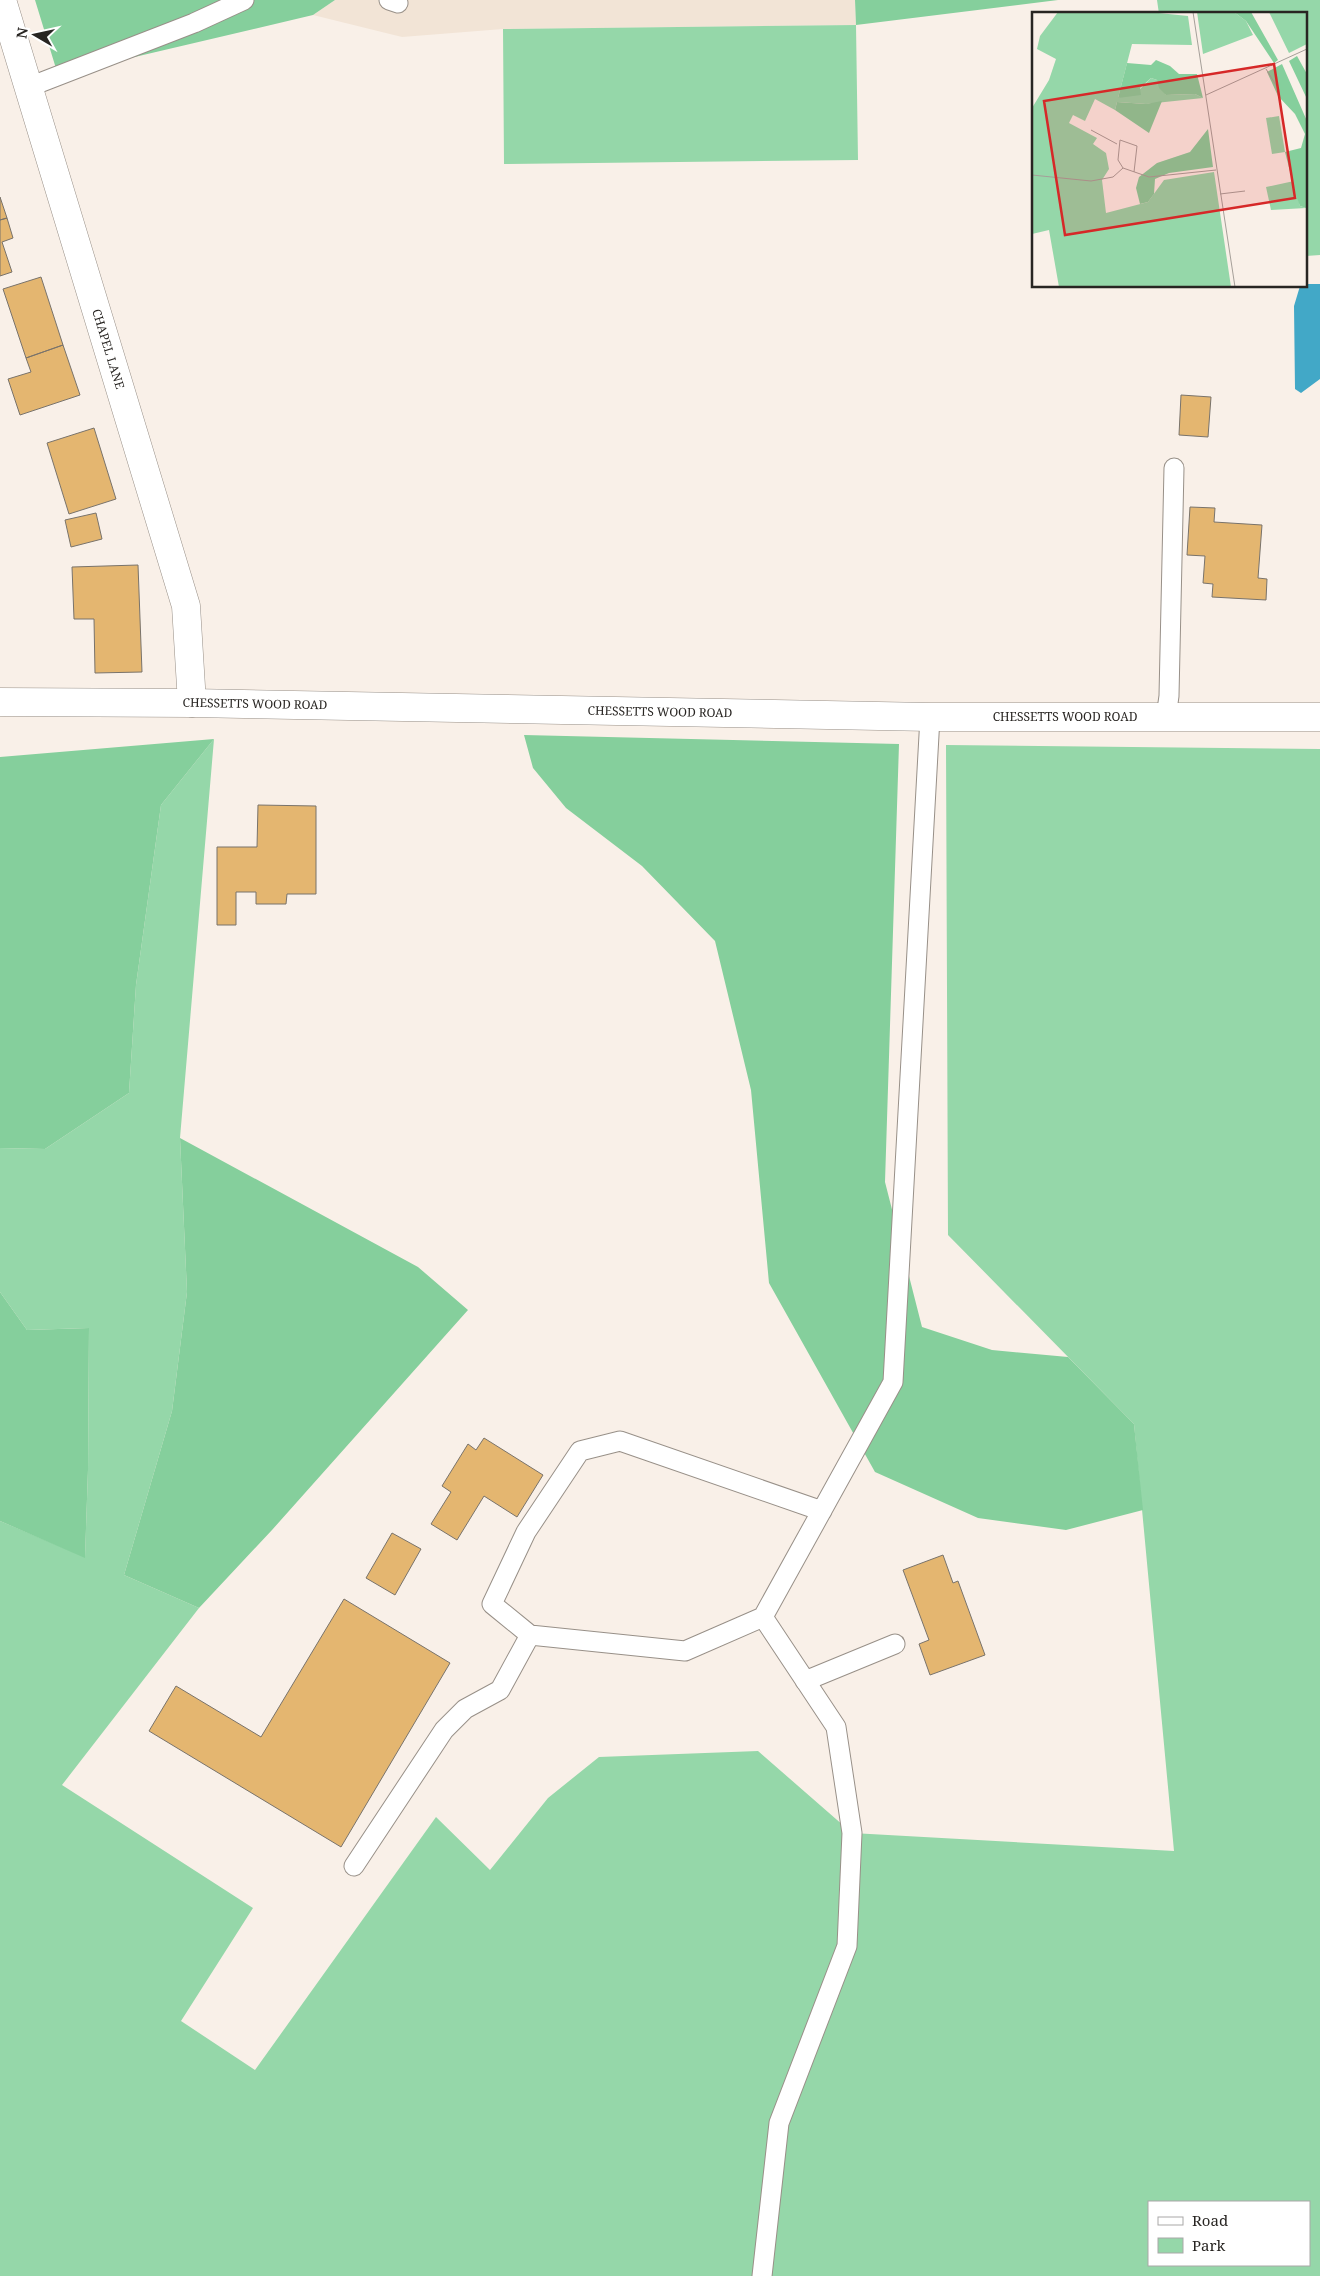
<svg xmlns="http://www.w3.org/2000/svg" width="1320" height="2276" viewBox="0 0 1320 2276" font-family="'Noto Serif',serif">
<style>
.built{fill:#f2e4d6}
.green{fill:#95d7a9;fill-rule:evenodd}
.forest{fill:#85cf9c}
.water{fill:#42a8c7}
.building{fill:#e4b670;stroke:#79736b}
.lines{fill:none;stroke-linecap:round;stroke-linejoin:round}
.lane-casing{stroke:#989088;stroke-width:21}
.street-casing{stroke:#989088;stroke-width:29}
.secondary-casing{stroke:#989088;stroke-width:29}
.lane{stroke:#fff;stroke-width:19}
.street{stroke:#fff;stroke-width:28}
.secondary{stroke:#fff;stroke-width:28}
.labels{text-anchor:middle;stroke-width:4.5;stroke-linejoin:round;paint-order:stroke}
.street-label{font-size:12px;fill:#282522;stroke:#fff}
.inset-road{fill:none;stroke:#a59f99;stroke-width:1}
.view{fill:#d62828;fill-opacity:0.15;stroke:#d62828;stroke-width:2.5}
.inset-edge{fill:none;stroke:#282522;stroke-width:2.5}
</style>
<rect width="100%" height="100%" fill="#f9f0e8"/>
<path class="built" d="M335 0H855L856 25 503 29 402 37 313 15Z"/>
<path class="green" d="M1157 0H1320V255L1306 256V14H1159Z
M856 25 858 160 504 164 503 29Z
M214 739 180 1138 187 1292 172 1411 124 1575 199 1608 62 1785 253 1908 181 2021 255 2070 436 1817 490 1870 548 1798 599 1757 758 1751 852 1833 1174 1851 1134 1424 948 1235 946 745 1320 749V2276H0V1521L85 1557 88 1470 89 1328 27 1330 0 1292V1148L45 1149 129 1093 136 985 161 805ZM1149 2202H1309V2265H1149Z"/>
<path class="forest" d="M35 0H335L313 15 58 75Z
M855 0H1058L856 25Z
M524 735 899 744 885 1182 922 1327 992 1350 1068 1357 1134 1424 1143 1510 1066 1530 978 1518 875 1472 769 1283 751 1090 715 941 642 866 566 808 533 768Z
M214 739 161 805 136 985 129 1093 45 1149 0 1148V757Z
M180 1138 418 1267 468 1310 272 1530 199 1608 124 1575 172 1411 187 1292Z
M0 1292 27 1330 89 1328 88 1470 85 1558 0 1521Z"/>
<path class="water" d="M1306 284H1320V379L1301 393 1295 389 1294 306 1300 286H1306Z"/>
<path class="building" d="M0 197 7 218 0 220Z
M7 218 13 238 2 242 12 272 0 276V220Z
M41 277 63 345 26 358 3 289Z
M63 345 80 395 20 415 8 379 31 372 26 358Z
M1181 395 1211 397 1208 437 1179 435Z
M94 428 116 499 69 514 47 443Z
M1190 507 1215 508 1214 522 1262 525 1258 578 1267 579 1266 600 1212 597 1213 584 1203 583 1205 556 1187 555Z
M96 513 102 539 71 547 65 520Z
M138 565 142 672 95 673 94 619H74L72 567Z
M258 805 316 806V894H287L286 904H256V892H236V925H217V847H257Z
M484 1438 543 1475 517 1517 484 1496 457 1540 431 1524 451 1492 442 1486 468 1444 476 1450Z
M392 1533 421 1549 395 1595 366 1578Z
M943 1555 953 1583 958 1581 985 1655 930 1675 919 1644 929 1640 903 1570Z
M344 1599 450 1663 341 1847 149 1731 176 1686 261 1737Z"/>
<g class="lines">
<g class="lane-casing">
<path id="lane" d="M389 0 398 3
M29 87 194 23 244 0
M1166 717 1169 696 1174 468
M763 1617 685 1651 530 1635 492 1604 526 1532 580 1451 620 1441 822 1511
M805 1681 895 1644
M354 1866 444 1730 465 1709 500 1690 530 1635
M762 2276 779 2123 847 1946 852 1833 836 1727 763 1617 893 1382 930 717"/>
</g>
<g class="street-casing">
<path id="street" d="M2 0 186 606 192 703"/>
</g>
<g class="secondary-casing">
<path id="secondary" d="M0 702 192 703 930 717H1320"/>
</g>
<use href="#lane" class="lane"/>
<use href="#street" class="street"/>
<use href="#secondary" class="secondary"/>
</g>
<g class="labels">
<g class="street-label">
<text transform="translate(108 349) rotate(73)" y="4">CHAPEL LANE</text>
<text transform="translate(255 704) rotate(1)" y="4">CHESSETTS WOOD ROAD</text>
<text transform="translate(660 712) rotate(1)" y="4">CHESSETTS WOOD ROAD</text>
<text x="1065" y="721">CHESSETTS WOOD ROAD</text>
</g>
</g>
<g transform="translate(1032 12)">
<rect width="275" height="275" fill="#f9f0e8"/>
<path d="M26 0H117L156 4 160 33 100 32 86 86 108 77 119 66 125 68 134 83 163 82 171 86 114 92 85 90 83 98 63 87 53 109 41 103 37 111 65 126 61 132 74 141 77 157 70 168 74 201 116 190 132 168 182 160 199 275H27L17 218 0 222V96L17 68 24 47 5 37 8 24ZM165 0H202L214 9 221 23 171 42ZM237 0H275V32L257 41ZM247 104 253 140 240 142 234 106ZM262 169 268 194 274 196 239 198 234 175Z" fill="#95d7a9"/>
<path d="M202 0H219L246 48 242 51 214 9ZM265 44 275 62V87L257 49ZM124 48 138 54 147 62H165L171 86 163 82 134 83 127 76 125 68 119 66 108 76 109 83 86 86 95 51 119 53ZM250 52 275 109 274 196 268 194 264 183 253 140 269 136 273 122 263 102 246 84 235 60ZM130 89 117 121 83 98 85 90 114 92ZM176 117 181 155 137 161 123 167 122 182 116 190 108 192 104 176 107 165 125 151 158 140Z" fill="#85cf9c"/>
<path class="inset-road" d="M161 0 203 275M234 57 247 78 248 93M174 83 275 37M59 118 85 132M91 156 86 148 88 128 105 134 102 160M0 163 59 169 81 165 91 156 117 165 184 158M188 182 213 179"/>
<path class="view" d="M242 52 263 186 33 223 12 89Z"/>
<rect width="275" height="275" class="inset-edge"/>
</g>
<rect x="1148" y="2201" width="162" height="65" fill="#ffffff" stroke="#a9a8a7"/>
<rect x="1158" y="2217" width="25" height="8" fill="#ffffff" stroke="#a9a8a7"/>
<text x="1192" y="2226" font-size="15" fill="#282522">Road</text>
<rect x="1158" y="2238" width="25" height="15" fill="#95d7a9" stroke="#a9a8a7"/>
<text x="1192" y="2251" font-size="15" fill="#282522">Park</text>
<g transform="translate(35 35) rotate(279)" stroke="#ffffff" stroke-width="4" paint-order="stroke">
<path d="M0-4L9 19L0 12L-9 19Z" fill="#282522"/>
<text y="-8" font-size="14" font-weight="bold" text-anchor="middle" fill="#282522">N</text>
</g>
</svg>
